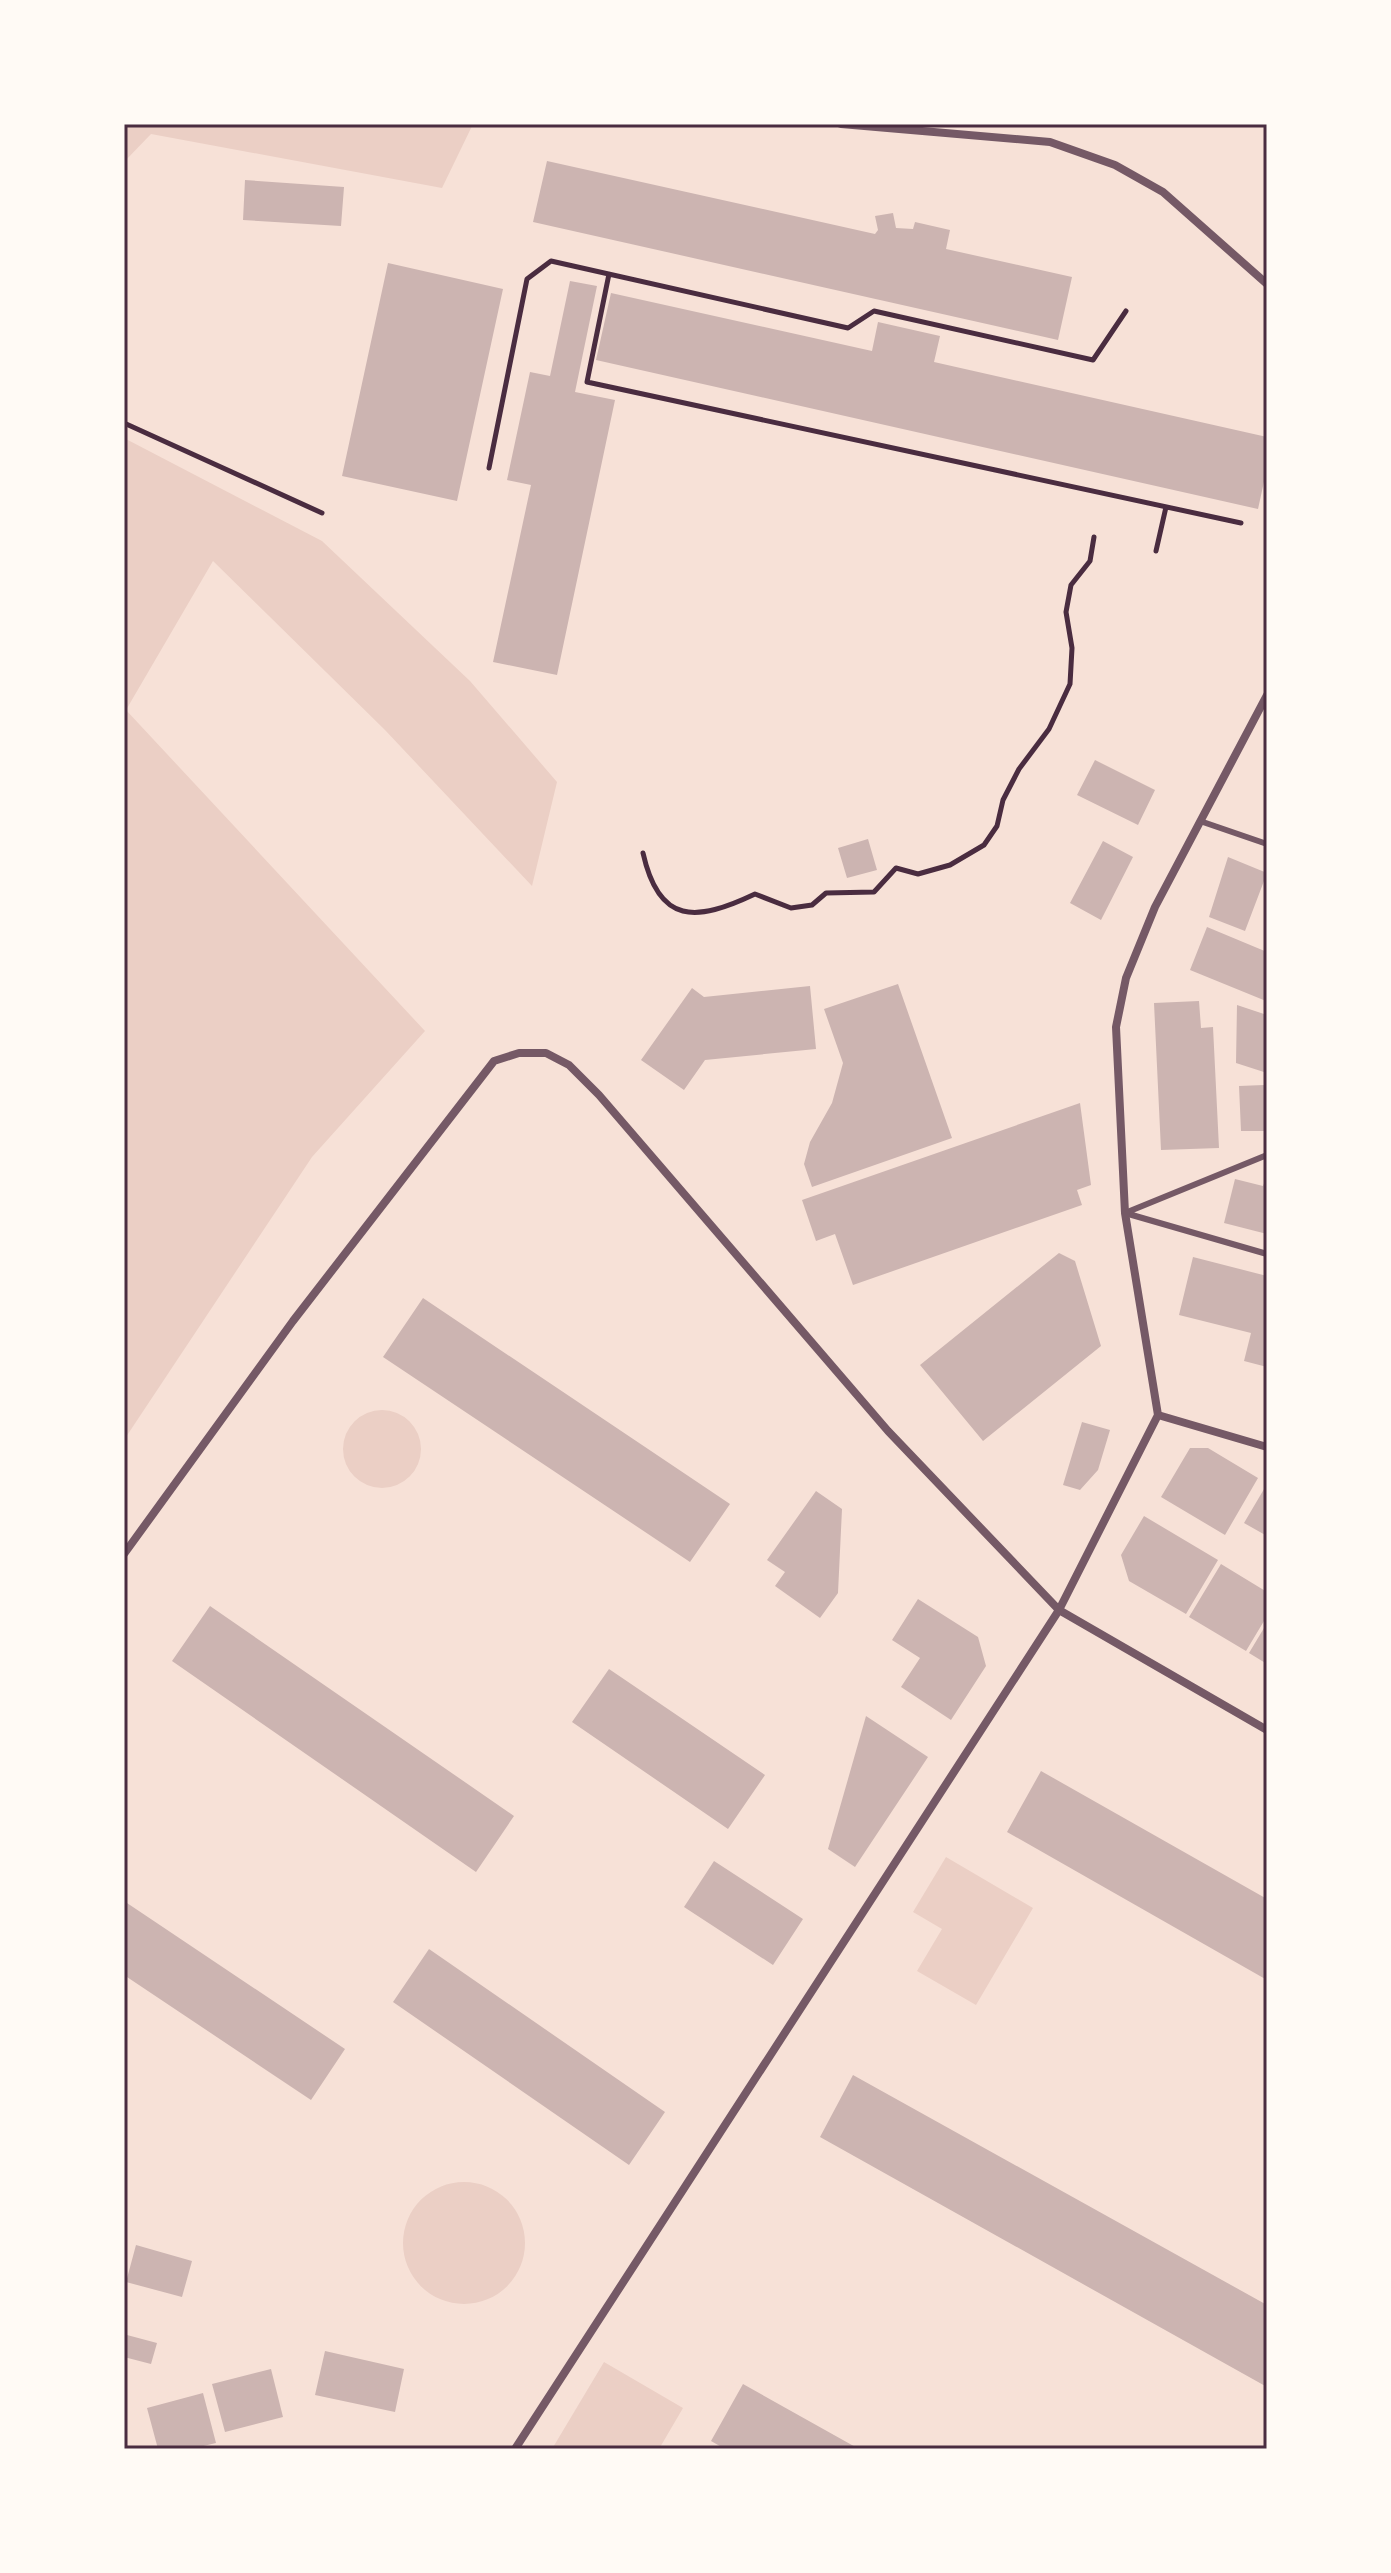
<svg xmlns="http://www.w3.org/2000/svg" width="1391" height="2573" viewBox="0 0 1391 2573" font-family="Signika,sans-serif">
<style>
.green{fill:#ebcfc5}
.building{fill:#ccb4b1}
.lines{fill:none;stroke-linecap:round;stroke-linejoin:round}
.path{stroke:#4a2c40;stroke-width:5}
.service{stroke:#755966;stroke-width:6}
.minor{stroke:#755966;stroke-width:8}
.neatline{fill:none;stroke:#4a2c40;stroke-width:3}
</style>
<rect width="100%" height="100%" fill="#f7e1d7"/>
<path class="green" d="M124 124H473L442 188 151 134 124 162Z
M124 438 322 541 470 681 557 782 532 886 385 730 213 561 126 710 425 1031 312 1157 124 1440Z
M343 1449a39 39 0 1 1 78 0a39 39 0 1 1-78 0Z
M946 1857 1033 1908 976 2005 917 1971 942 1929 913 1912Z
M403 2243a61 61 0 1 1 122 0a61 61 0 1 1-122 0Z
M604 2362 683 2408 659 2449H552Z"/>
<path class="building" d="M547 161 875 234 878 230 875 216 893 213 896 228 913 229 915 222 950 230 946 249 1072 277 1058 340 533 222Z
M245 180 344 187 341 226 243 220Z
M388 263 503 289 457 501 342 476Z
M570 281 597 286 575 392 615 400 557 675 493 662 531 485 507 480 530 372 550 376Z
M611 293 872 351 878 322 940 336 934 362 1267 437V468L1258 509 596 360Z
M1095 760 1155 790 1138 825 1077 795Z
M868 839 877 870 847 878 838 848Z
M1103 841 1133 857 1101 920 1070 903Z
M1228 857 1267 873 1245 931 1209 917Z
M1207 927 1267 952 1266 1001 1190 970Z
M898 984 952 1138 812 1187 804 1164 810 1142 832 1103 843 1063 824 1009Z
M810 986 816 1049 705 1060 684 1090 641 1060 692 988 704 997Z
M1199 1001 1201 1028 1213 1027 1219 1148 1161 1150 1154 1003Z
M1237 1005 1267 1015V1073L1236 1063Z
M1264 1085 1267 1131H1241L1239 1086Z
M1080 1103 1091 1185 1077 1190 1082 1205 853 1285 835 1234 816 1241 802 1200Z
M1267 1175V1234L1224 1223 1235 1179 1263 1186Z
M1059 1253 1075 1261 1101 1346 983 1441 920 1365Z
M1193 1257 1267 1276V1367L1244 1361 1251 1333 1179 1315Z
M423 1298 730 1504 690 1562 383 1357Z
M1082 1422 1110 1430 1098 1470 1080 1490 1063 1485Z
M1190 1448H1208L1258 1478 1225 1535 1161 1497Z
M1267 1484V1536L1244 1523Z
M816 1491 842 1509 838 1593 820 1618 775 1586 785 1572 767 1560Z
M1144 1516 1218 1560 1186 1614 1129 1581 1121 1555Z
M1221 1564 1267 1592V1616L1246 1651 1189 1617Z
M918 1599 978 1637 986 1666 951 1720 901 1687 920 1658 892 1640Z
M210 1606 514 1816 476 1872 172 1661Z
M1267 1623V1664L1249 1653Z
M609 1669 765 1775 728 1829 572 1722Z
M866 1716 928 1757 855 1867 828 1849Z
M1041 1771 1267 1899V1980L1007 1832Z
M714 1861 803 1919 773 1965 684 1907Z
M124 1901 345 2049 311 2100 124 1975Z
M429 1949 665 2112 629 2165 393 2002Z
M853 2075 1267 2305V2387L820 2137Z
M136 2245 192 2261 182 2297 126 2282Z
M127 2335 157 2343 151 2364 124 2357Z
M325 2351 404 2369 395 2412 315 2395Z
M271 2369 283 2417 225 2432 212 2384Z
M743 2384 859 2449H725L711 2441Z
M203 2393 216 2443 191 2449H158L147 2408Z"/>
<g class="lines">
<path class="path" d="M609 274 587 382 1241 523
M124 423 322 513
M489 468 527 279 551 261 848 328 874 311 1093 360 1126 311
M1156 551 1166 507
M643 853C659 925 696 922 755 894L791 908 812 905 826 893 874 892 896 868 918 874 950 865 984 845 997 826 1003 800 1019 769 1049 729 1070 684 1072 648 1066 612 1071 585 1090 561 1094 537"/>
<path class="service" d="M1200 821 1267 844
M1125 1213 1267 1155
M1125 1213 1267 1254"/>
<path class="minor" d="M841 124 1050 142 1115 165 1163 192 1267 284
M1158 1415 1267 1447
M124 1554 293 1321 494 1061 519 1053H546L569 1065 599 1095 888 1431 1059 1610 1267 1730
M515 2449 1059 1610 1158 1415 1125 1213 1116 1027 1126 978 1155 907 1267 695"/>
</g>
<rect width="1391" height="2573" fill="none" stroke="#fffaf5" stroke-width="252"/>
<rect x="126" y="126" width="1139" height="2321" class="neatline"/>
</svg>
